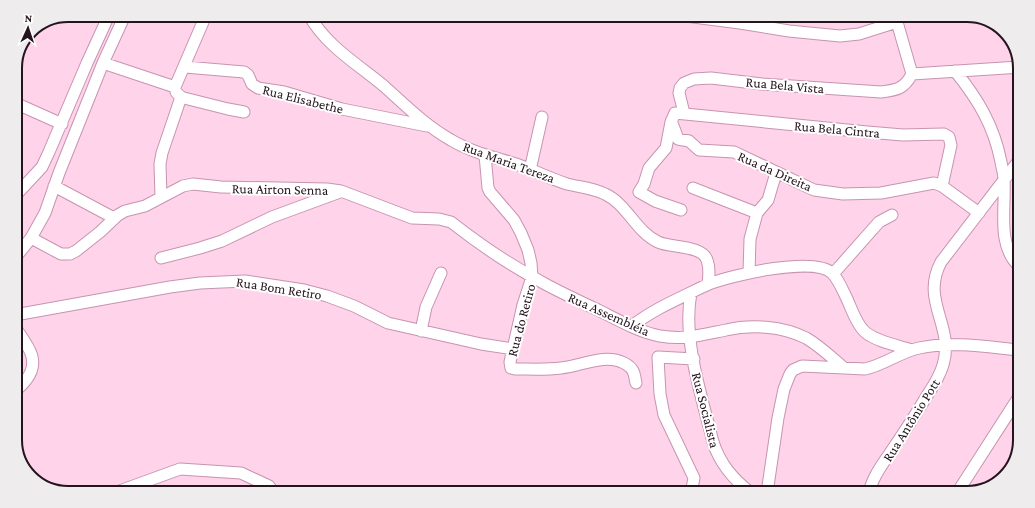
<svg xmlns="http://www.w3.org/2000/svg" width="1035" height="508" viewBox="0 0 1035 508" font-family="'Crimson Pro',serif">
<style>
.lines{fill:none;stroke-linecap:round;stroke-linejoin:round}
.minor-casing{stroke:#c794b0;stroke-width:13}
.minor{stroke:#fff;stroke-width:11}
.labels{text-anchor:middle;stroke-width:4;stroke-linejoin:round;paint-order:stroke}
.street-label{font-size:14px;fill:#25131d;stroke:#fff}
.rim{fill:none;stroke:#25131d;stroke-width:2}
</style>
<rect width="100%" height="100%" fill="#ffd3ea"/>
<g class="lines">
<g class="minor-casing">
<path id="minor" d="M309 15C326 46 359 65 385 87 406 106 426 126 451 140 471 152 494 157 516 164 533 170 549 178 567 184 579 187 593 188 605 194 627 204 636 232 658 242 671 248 702 245 707 260 710 268 709 276 708 284
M678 15 740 23 789 31 840 36 859 34 897 22
M896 15 897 22 912 74
M103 63 175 87
M185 67 244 72 248 75 252 84 258 88 284 92 342 109 427 126
M955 71C978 99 994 126 1001 162 1002 168 1004 174 1004 180 1006 208 996 246 1020 267
M912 74 1020 67
M175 87 206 15
M176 92 181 97 184 98 228 109 244 112
M15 103 62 124
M684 113 679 93 680 88 684 83 694 79 711 78 762 84 881 92C897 90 904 89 912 74
M672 123 678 139 689 141 699 150 734 152 814 190 843 194 881 193 934 183 942 186 979 213
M485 155 488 188 490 192 514 220 521 233 528 250 531 263 532 277 523 305 510 362 511 368 515 369C530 369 546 370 561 368 582 366 604 353 624 363 628 365 631 367 633 371 635 375 635 379 636 383
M530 170 542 117
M54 186 114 218
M693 188 757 213
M15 196 42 167 49 152 87 63 109 15
M161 197 160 164 162 153 181 97
M681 210 655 201 639 192 644 184 649 168 666 148 671 122 675 113 867 132 903 135 944 134 949 137 951 145 942 186
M31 238 61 254H70L76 251 100 232 118 215 125 211 145 206 183 186 193 184 221 187 327 189 341 191 412 218 439 219 451 222C479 244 515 268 547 285 564 294 581 302 598 310 618 320 639 332 660 336 685 340 701 335 726 330 751 324 782 326 806 338 820 346 832 358 844 368
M15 258 31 238 45 213 59 173 103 63 125 15
M161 258 200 248 222 241 272 217 340 192
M749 273 750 239 757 213 768 200 776 173
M833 274 879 222 892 215
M691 293C682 339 702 397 713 442 720 464 733 479 751 493
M15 315 170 287 200 283 245 281 304 290 327 296 354 306 388 323 481 344 513 349
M632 326C650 312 669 303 690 293 696 290 702 287 709 284 732 275 814 256 832 273 839 280 843 291 847 299 852 310 856 323 864 331 874 341 899 346 912 350
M15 327C26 344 42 360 26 380 23 384 20 388 15 390
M421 331 426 307 441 273
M114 493 180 469 241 473 269 486 274 493
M691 493 694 478 664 415 660 394 658 357 694 359
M767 493 778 418 784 389 790 374 793 370 802 366 865 369C884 365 900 352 919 348 952 341 987 347 1020 350
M869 493C872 478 882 465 890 453 903 434 916 414 928 394 934 385 940 375 943 365 955 326 920 301 941 262L1020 159
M957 493 1020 395"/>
</g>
<use href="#minor" class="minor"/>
</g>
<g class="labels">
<g class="street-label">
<text transform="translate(785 85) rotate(5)" y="5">Rua Bela Vista</text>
<text transform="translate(303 99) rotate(14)" y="5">Rua Elisabethe</text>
<text transform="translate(837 129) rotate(5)" y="5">Rua Bela Cintra</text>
<text transform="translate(509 162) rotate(20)" y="5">Rua Maria Tereza</text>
<text transform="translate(775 171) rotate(24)" y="5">Rua da Direita</text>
<text transform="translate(280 189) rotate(1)" y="5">Rua Airton Senna</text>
<text transform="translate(279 288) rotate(9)" y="5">Rua Bom Retiro</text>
<text transform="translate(609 314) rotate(24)" y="5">Rua Assembléia</text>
<text transform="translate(521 320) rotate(-75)" y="5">Rua do Retiro</text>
<text transform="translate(706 410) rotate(76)" y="5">Rua Socialista</text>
<text transform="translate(911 420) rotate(-58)" y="5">Rua Antônio Pott</text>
</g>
</g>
<path d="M0 0H1035V508H0ZM68 22H967A46 46 0 0 1 1013 68V440A46 46 0 0 1 967 486H68A46 46 0 0 1 22 440V68A46 46 0 0 1 68 22Z" fill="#eeeced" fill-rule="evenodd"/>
<path class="rim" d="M68 22H967A46 46 0 0 1 1013 68V440A46 46 0 0 1 967 486H68A46 46 0 0 1 22 440V68A46 46 0 0 1 68 22Z"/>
<g transform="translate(28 28) rotate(3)" stroke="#ffffff" stroke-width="3" paint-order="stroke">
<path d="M0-3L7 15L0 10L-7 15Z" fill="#25131d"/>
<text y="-6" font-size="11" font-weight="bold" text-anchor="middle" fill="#25131d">N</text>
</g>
</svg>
